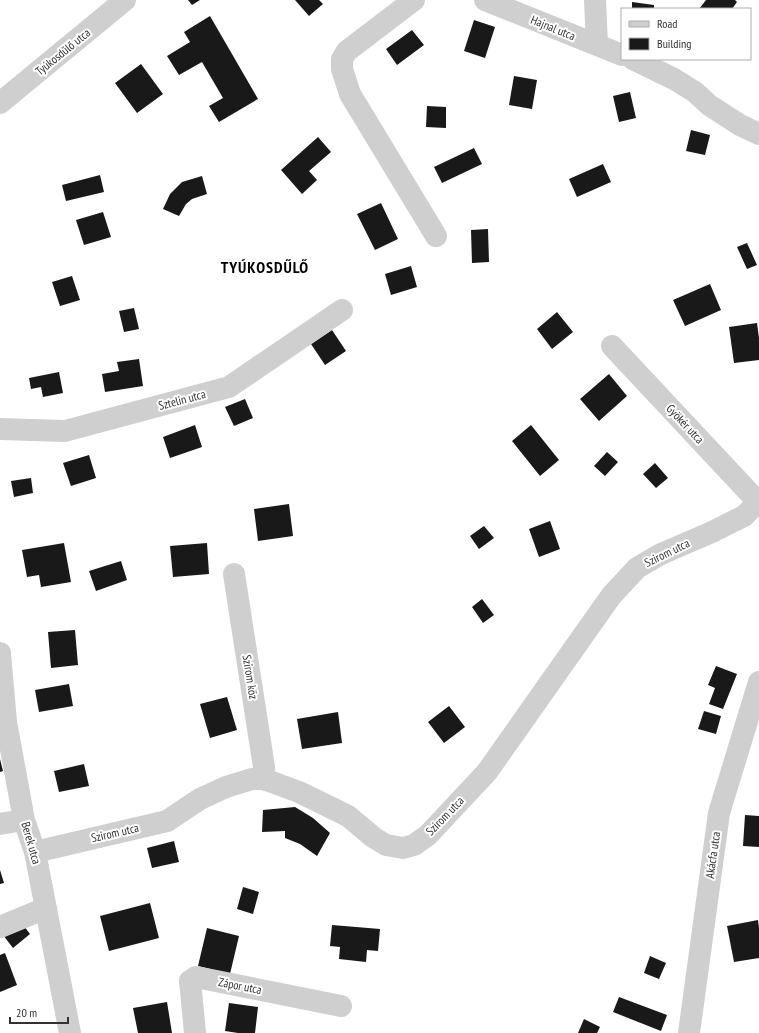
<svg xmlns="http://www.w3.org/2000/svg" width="759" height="1033" viewBox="0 0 759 1033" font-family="'PT Sans Narrow',sans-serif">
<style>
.building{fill:#191919}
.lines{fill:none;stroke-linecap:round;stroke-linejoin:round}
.street{stroke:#cfcfcf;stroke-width:22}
.labels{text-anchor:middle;stroke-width:4;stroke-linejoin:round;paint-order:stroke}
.street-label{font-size:12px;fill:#323232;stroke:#fff}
.district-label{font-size:16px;font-weight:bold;letter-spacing:1px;fill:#000;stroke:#fff}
</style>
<rect width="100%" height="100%" fill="#fff"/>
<path class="building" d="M188 0H200L192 5Z
M295 0H319L323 4 309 16Z
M706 0H735L737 2 732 9H699Z
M632 2 654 5V9H632Z
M210 16 258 99 219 122 209 106 223 98 202 62 179 75 167 56 190 42 184 32Z
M474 20 495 27 485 58 464 51Z
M412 30 424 45 397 65 386 49Z
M141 64 163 94 137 113 115 83Z
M514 76 537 80 532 109 509 105Z
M630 92 636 118 619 122 613 96Z
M427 106 446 107V128L426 127Z
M691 130 710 135 705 155 686 151Z
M318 137 331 152 309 171 317 180 302 194 281 170Z
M474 148 482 164 442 183 434 167Z
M603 164 611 182 577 197 569 179Z
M100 175 104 192 66 201 62 185Z
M202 176 207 194 192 199 186 204 179 216 163 209 170 194 182 182Z
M381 203 398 239 375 250 357 214Z
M103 212 111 237 84 245 76 220Z
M488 229 489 262 472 263 471 230Z
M747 243 757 265 747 269 737 247Z
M411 266 417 287 391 295 385 274Z
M72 276 80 300 60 306 52 282Z
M710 284 721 310 685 326 673 300Z
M134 308 139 329 124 332 119 311Z
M557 312 573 332 552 349 537 329Z
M757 323 759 338V360L734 363 729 327Z
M332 330 346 351 325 365 311 344Z
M139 359 143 386 105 392 102 374 119 371 117 362Z
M59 372 63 393 43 397 41 387 31 389 29 378Z
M609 374 627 396 599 421 580 399Z
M245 399 253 418 234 426 225 407Z
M195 425 202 447 170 458 163 437Z
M531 425 559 460 540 476 512 441Z
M607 452 618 462 605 476 594 466Z
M89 455 96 478 71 486 63 463Z
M655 463 668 478 656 488 643 474Z
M31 478 33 493 14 497 11 481Z
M289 504 293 536 258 541 254 509Z
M550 521 560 549 539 557 529 529Z
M484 526 494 538 479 549 470 536Z
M64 543 71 582 41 587 39 575 27 577 22 550Z
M207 543 209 574 173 577 170 546Z
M121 561 127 580 96 591 89 571Z
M482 599 494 615 483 623 472 607Z
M75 630 78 665 51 668 48 632Z
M716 666 737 674 723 709 709 704 715 688 708 685Z
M69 684 73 706 39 712 35 690Z
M227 697 237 730 210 738 200 704Z
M449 706 465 727 444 743 428 722Z
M704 711 721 716 716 734 698 729Z
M338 712 342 743 302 749 297 719Z
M0 759 3 771 0 772Z
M84 764 89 786 59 792 54 771Z
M295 807 313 818 330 833 317 856 300 844 285 838V831L262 832 263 810Z
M745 815 759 816V847L743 846Z
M174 841 179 862 152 868 147 848Z
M0 870 4 883 0 884Z
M243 887 259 892 253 914 237 909Z
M150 903 159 938 109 951 100 916Z
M758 920 759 928V958L734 962 727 926Z
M21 922 30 934 13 948 3 935Z
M332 925 380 929 378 951 367 950 366 962 339 959 340 947 330 946Z
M207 928 239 936 230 974 198 966Z
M5 953 17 985 0 992V955Z
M650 956 666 963 659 979 644 973Z
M619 997 667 1015 661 1031 613 1012Z
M167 1002 172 1033H138L133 1008Z
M229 1003 258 1007 255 1033H238L225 1031Z
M584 1019 600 1027 597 1033H578Z"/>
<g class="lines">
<path class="street" d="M414 0 347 51 342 59V69L350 94 436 236
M485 0 622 55
M595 0 597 45
M633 59 674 79 695 92 709 105 740 125 759 134
M0 103 125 0
M612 346 758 502
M0 429 65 431 229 387 342 310
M234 574 264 767 263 779
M0 653 6 722 24 820 35 852 70 1033
M0 824 24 820
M35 852 167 821 200 799 226 787 252 779H263L272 782 299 792 348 816 373 837 386 845 403 848 414 845 428 835 487 772 611 596 637 568 661 554 712 532 744 516 759 501
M0 927 46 908
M195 1033 190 981 196 977 341 1006
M689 1033 719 813 759 682"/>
</g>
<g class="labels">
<g class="street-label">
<text transform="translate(553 28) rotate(22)" y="4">Hajnal utca</text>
<text transform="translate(63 52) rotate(-39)" y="4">Tyúkosdűlő utca</text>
<text transform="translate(182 400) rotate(-15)" y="4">Sztelin utca</text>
<text transform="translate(685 424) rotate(47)" y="4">Gyökér utca</text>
<text transform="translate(667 553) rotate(-26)" y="4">Szirom utca</text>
<text transform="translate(250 677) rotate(81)" y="4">Szirom köz</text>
<text transform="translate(445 816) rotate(-46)" y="4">Szirom utca</text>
<text transform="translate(115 833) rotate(-13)" y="4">Szirom utca</text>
<text transform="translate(31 843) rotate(74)" y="4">Berek utca</text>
<text transform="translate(713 855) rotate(-82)" y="4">Akácfa utca</text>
<text transform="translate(240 986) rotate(11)" y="4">Zápor utca</text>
</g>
<g class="district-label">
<text x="265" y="273">TYÚKOSDŰLŐ</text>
</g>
</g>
<rect x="621" y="8" width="130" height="52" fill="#ffffff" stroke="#adadad"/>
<rect x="629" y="21" width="20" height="6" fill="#cfcfcf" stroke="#adadad"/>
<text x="657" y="28" font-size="12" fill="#323232">Road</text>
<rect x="629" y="38" width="20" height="12" fill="#191919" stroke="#adadad"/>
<text x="657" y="48" font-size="12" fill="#323232">Building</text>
<path d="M10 1017v6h58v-6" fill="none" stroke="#323232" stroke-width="2"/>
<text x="16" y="1017" font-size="12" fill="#323232" stroke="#ffffff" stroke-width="3" paint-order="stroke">20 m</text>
</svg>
